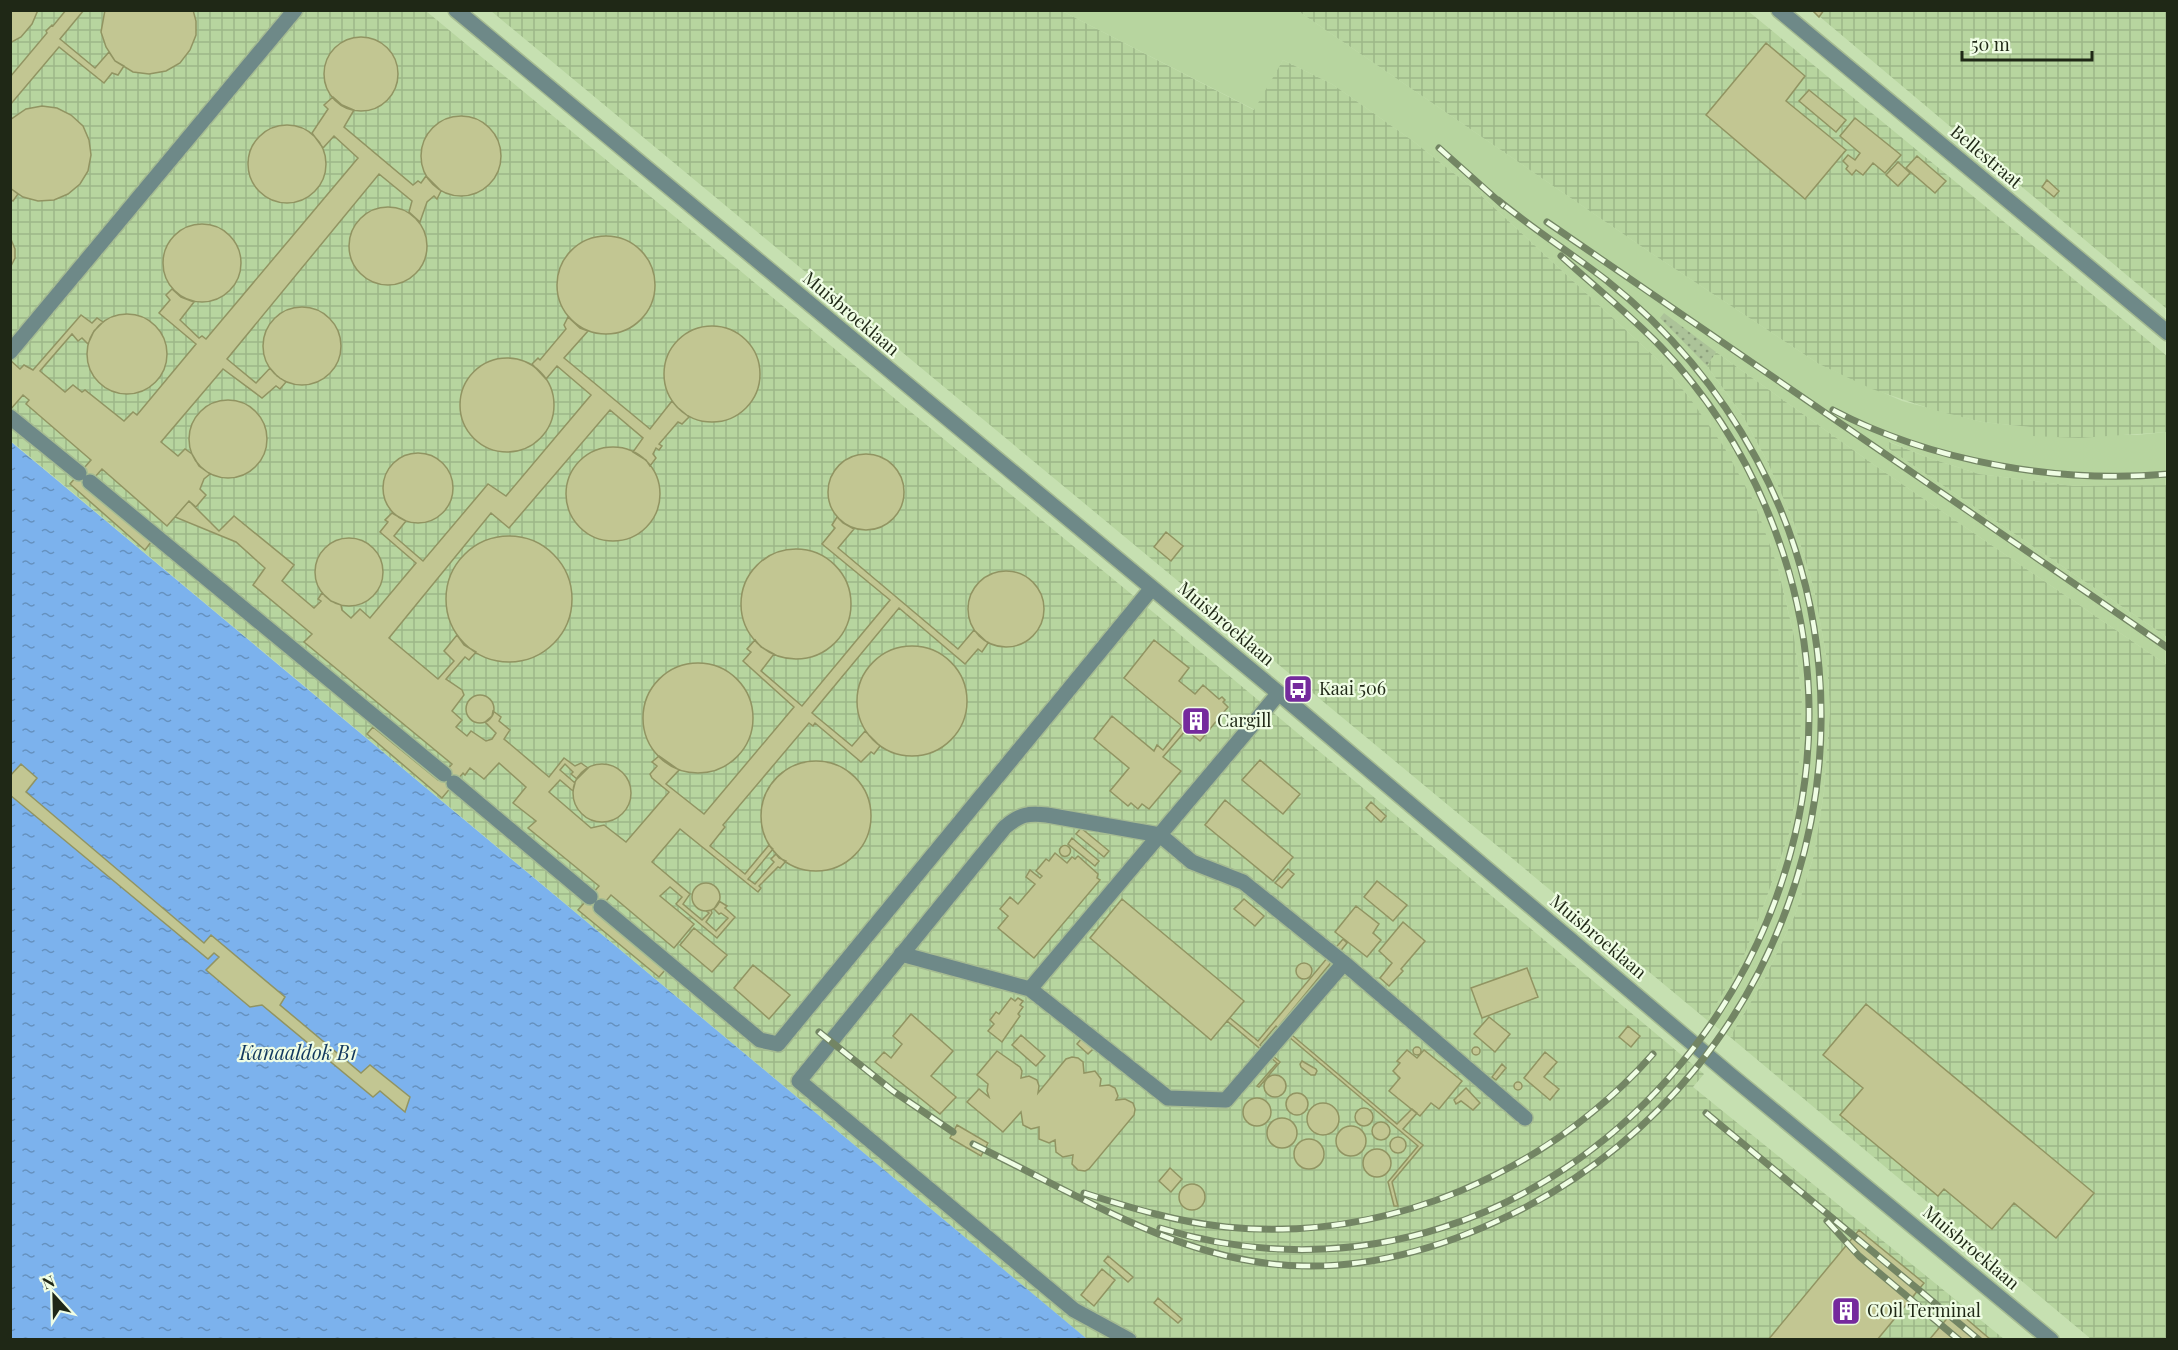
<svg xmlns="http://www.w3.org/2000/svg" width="2178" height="1350" viewBox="0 0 2178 1350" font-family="'Playfair Display',serif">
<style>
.built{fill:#b7d59f}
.industrial{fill:url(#industrial-grid)}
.grass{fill:url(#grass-dots)}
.water{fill:url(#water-ripples)}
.building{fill:#c2c692;stroke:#919462;stroke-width:1.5}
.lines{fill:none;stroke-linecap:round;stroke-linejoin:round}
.minor-casing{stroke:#a5bb92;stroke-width:18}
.minor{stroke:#6e8988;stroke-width:15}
.rail-casing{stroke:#738564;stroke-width:7}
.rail{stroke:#effde4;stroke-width:4.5;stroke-dasharray:14;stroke-linecap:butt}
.labels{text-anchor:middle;stroke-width:4.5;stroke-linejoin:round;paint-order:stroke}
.street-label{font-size:18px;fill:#1f2816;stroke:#effde4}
.poi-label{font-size:18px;fill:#1f2816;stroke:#effde4;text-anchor:start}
.water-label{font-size:20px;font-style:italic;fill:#12385e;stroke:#effde4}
</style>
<defs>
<pattern id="industrial-grid" width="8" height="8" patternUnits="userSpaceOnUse" patternTransform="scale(1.5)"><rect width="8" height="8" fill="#b7d59f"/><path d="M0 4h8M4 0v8" fill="none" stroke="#9db788"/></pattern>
<pattern id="grass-dots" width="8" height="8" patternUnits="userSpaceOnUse" patternTransform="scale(1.5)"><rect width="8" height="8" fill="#acc399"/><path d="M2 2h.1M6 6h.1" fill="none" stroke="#8b9e7c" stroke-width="1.8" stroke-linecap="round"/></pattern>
<pattern id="water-ripples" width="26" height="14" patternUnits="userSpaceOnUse" patternTransform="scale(1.5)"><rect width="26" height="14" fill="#7cb2ed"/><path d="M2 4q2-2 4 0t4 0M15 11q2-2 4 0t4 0" fill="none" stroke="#6591bf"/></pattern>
</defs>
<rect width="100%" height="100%" fill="#c6e0b1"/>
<path class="built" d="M1062 11H1298L1654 255 1819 364 1902 401 1982 422 2030 427V435H2137L2167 432V485L2158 486H2072L1979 474 1929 458 1890 442 1886 447 2167 637V665L1877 467 1716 352 1707 366 1743 416 1768 463 1794 523 1814 589 1827 660 1830 711 1824 792 1814 855 1795 915 1764 980 1730 1037 1707 1020 1741 962 1765 902 1789 834 1802 699 1794 636 1778 568 1689 397 1657 359 1475 190 1413 141 1332 84 1283 60 1255 110Z"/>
<path class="industrial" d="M10 11H426L1159 617 1704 1074 1693 1087 2004 1339H1087L11 441Z
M491 11H1062L1254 110 1283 60 1332 84 1413 141 1475 190 1657 359 1689 397 1724 447 1755 504 1778 568 1794 636 1802 699 1798 779 1789 834 1765 902 1741 963 1707 1020Z
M1298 11H1748L2167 356V432L2079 438 2029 436 2030 427 1982 422 1934 410 1872 389 1819 364 1654 255Z
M1813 11H2167V309Z
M1716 352 1877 467 2167 665V1339H2091L1730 1037 1764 980 1795 915 1814 855 1824 792 1830 711 1827 660 1814 589 1794 523 1768 463 1743 416 1707 366Z
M1889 442 1929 458 1979 474 2073 486 2167 485V637L1886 447Z"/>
<path class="grass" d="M1664 313 1716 352 1707 366 1660 318Z"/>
<path class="water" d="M10 441 1087 1339H11Z"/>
<path class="building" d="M10 10H38L32 24 21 37 10 43Z
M66 10H84L60 39 95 68 109 52 115 61 124 66 118 75 112 73 104 83 59 47 10 105V77L47 33 46 31 52 25 53 26Z
M105 10H193L196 21V35L190 50 180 63 166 71 149 74 133 72 115 61 106 47 101 32Z
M1812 10H1824L1819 17Z
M324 74a37 37 0 1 1 74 0a37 37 0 1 1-74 0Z
M1766 43 1805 76 1786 101 1846 150 1805 199 1706 115Z
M1809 90 1846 120 1836 132 1799 101Z
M333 97 342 105 354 110 344 127 413 185 418 181 421 183 426 176 441 191 437 199 434 196 427 202 420 222 409 212 412 201 379 174 227 359 256 383 270 368 277 376 286 382 280 389 276 386 262 398 223 369 161 442 178 456 185 449 192 454 199 466 210 474 204 479 200 489 206 495 196 507 189 501 167 526 102 469 87 486 151 542 145 550 70 484 91 460 26 404 29 400 23 395 10 410V360L20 369 24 365 33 370 81 315 92 323 97 318 103 322 94 331 88 344 82 338 78 341 72 334 40 371 65 392 73 385 82 392 85 390 124 421 133 412 137 415 196 344 159 313 170 300 166 295 172 289 181 297 194 302 180 320 199 338 202 336 206 339 358 158 334 136 323 148 312 133 328 109 324 105Z
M42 106 57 108 71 115 83 126 89 140 91 155 88 171 80 184 68 194 54 200 38 201 23 197 10 188V120L26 109Z
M421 156a40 40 0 1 1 80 0a40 40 0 1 1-80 0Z
M1855 118 1901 155 1885 173 1873 163 1863 175 1856 170 1852 175 1846 169 1848 166 1843 161 1848 155 1855 160 1860 153 1840 136Z
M248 164a39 39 0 1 1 78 0a39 39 0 1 1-78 0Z
M1917 156 1946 181 1935 193 1906 168Z
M1898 162 1910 173 1898 186 1886 175Z
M2047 180 2059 191 2054 197 2042 187Z
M10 188 18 194 13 201 10 199Z
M349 246a39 39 0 1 1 78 0a39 39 0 1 1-78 0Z
M163 263a39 39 0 1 1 78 0a39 39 0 1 1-78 0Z
M557 285a49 49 0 1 1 98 0a49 49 0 1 1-98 0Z
M10 237 15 249V258L10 268Z
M263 346a39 39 0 1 1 78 0a39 39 0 1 1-78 0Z
M87 354a40 40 0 1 1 80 0a40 40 0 1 1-80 0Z
M568 317 580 328 588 331 564 358 650 429 672 401 677 407 689 417 682 424 678 422 659 444 662 446 659 450 656 448 653 454 656 458 650 466 646 460 633 452 643 438 610 410 509 528 491 513 389 638 438 679 454 661 444 651 457 635 464 645 476 652 469 660 465 657 446 679 462 690 464 695 452 711 462 720 456 727 467 736 471 731 486 741 492 739 496 733 485 722 492 716 493 711 501 717 499 721 510 730 504 739 549 777 564 758 575 766 581 763 588 768 577 779 571 774 573 772 565 764 560 770 575 783 573 791 560 780 549 792 591 828 604 825 626 842 669 792 652 778 650 774 657 766 652 762 659 756 679 770 666 784 704 814 794 707 743 661 751 652 747 649 755 640 761 647 774 654 761 671 802 706 890 600 822 544 835 528 832 525 837 517 843 523 854 529 838 548 958 649 974 630 988 643 982 652 978 649 965 664 899 608 812 713 852 746 865 731 880 746 874 754 871 752 861 762 815 723 813 726 809 723 723 825 725 827 710 846 745 874 769 845 773 849 748 879 755 884 774 862 771 859 776 854 779 858 786 861 780 868 778 867 759 886 761 888 758 892 680 829 652 862 690 894 683 904 702 920 709 913 706 911 711 910 712 913 706 922 716 931 728 918 721 913 719 914 714 909 719 901 727 906 725 908 735 917 717 938 676 904 682 897 670 887 660 896 694 924 674 948 611 895 597 912 666 969 659 977 578 910 599 886 528 828 536 821 513 803 526 787 499 763 484 779 470 768 465 775 463 773 442 798 367 734 373 727 438 780 452 764 304 642 312 634 253 585 265 568 236 542 175 517 189 501 219 531 234 516 294 565 282 581 314 608 321 601 318 599 322 593 331 601 341 605 342 610 351 618 360 609 370 618 416 563 380 532 388 522 385 520 392 513 406 521 394 536 423 561 488 484 506 496 591 395 557 366 546 379 532 364 538 358 540 360 566 329 564 325Z
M664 374a48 48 0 1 1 96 0a48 48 0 1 1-96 0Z
M460 405a47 47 0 1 1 94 0a47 47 0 1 1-94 0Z
M189 439a39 39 0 1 1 78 0a39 39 0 1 1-78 0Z
M566 494a47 47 0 1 1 94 0a47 47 0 1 1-94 0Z
M383 488a35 35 0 1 1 70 0a35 35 0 1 1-70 0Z
M828 492a38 38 0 1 1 76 0a38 38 0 1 1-76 0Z
M1166 532 1183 546 1171 561 1154 547Z
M446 599a63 63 0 1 1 126 0a63 63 0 1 1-126 0Z
M315 572a34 34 0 1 1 68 0a34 34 0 1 1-68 0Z
M741 604a55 55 0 1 1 110 0a55 55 0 1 1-110 0Z
M968 609a38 38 0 1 1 76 0a38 38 0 1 1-76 0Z
M1154 640 1189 668 1179 681 1195 694 1203 685 1219 699 1222 697 1225 700 1223 702 1228 707 1200 741 1186 730 1163 757 1181 771 1149 809 1142 804 1138 809 1131 803 1128 806 1110 791 1129 768 1094 739 1112 716 1154 751 1157 745 1163 750 1182 726 1124 678Z
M857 701a55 55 0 1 1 110 0a55 55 0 1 1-110 0Z
M643 718a55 55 0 1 1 110 0a55 55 0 1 1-110 0Z
M466 709a14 14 0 1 1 28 0a14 14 0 1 1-28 0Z
M1260 760 1300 794 1283 814 1242 780Z
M761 816a55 55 0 1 1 110 0a55 55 0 1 1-110 0Z
M21 764 37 778 26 792 204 943 211 935 285 997 280 1005 361 1073 370 1065 410 1097 405 1112 380 1091 373 1097 262 1005 250 1007 206 970 219 957 214 953 208 959 10 795V776Z
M573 793a29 29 0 1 1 58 0a29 29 0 1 1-58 0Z
M1225 800 1293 857 1273 881 1205 825Z
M1371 802 1386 816 1381 822 1366 808Z
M1081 828 1109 851 1104 857 1076 834Z
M1072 838 1099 861 1095 866 1068 844Z
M1059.5 851a5.5 5.5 0 1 1 11 0a5.5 5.5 0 1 1-11 0Z
M1055 853 1067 863 1072 857 1075 859 1078 856 1098 874 1097 878 1100 880 1034 958 998 928 1008 916 1000 909 1010 897 1018 904 1035 884 1026 877 1030 870 1040 878 1042 876 1036 871 1046 859 1049 861Z
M1288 869 1294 874 1282 888 1275 883Z
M1377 881 1407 905 1393 921 1364 897Z
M692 897a14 14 0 1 1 28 0a14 14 0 1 1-28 0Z
M1122 899 1244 1001 1211 1040 1090 938Z
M1244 899 1264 916 1255 926 1234 909Z
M1356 906 1379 924 1373 933 1381 940 1367 957 1335 932Z
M1403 922 1425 941 1401 969 1403 971 1389 986 1380 978 1392 963 1379 951Z
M694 928 727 955 712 972 680 945Z
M1343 939 1347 943 1280 1025 1397 1124 1412 1109 1417 1113 1403 1129 1423 1145 1392 1182 1398 1206H1394L1388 1182 1418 1146 1276 1026 1260 1045 1280 1062 1259 1087 1257 1086 1277 1063 1227 1021 1230 1018 1258 1041Z
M1296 971a8 8 0 1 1 16 0a8 8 0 1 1-16 0Z
M753 965 790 995 769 1019 734 988Z
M1527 968 1538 997 1482 1018 1471 988Z
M1011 998 1015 1001 1018 998 1023 1001 1020 1005 1023 1007 1018 1014 1020 1016 1002 1042 988 1031 994 1024 990 1020 996 1012 999 1014Z
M1866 1004 2094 1193 2056 1238 2014 1203 1992 1229 1944 1189 1938 1196 1840 1115 1863 1088 1823 1055Z
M911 1014 953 1051 931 1076 956 1097 940 1114 875 1062 884 1052 891 1058 902 1044 893 1036Z
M1489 1017 1510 1034 1495 1052 1474 1034Z
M1628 1026 1640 1036 1631 1047 1619 1037Z
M1021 1035 1045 1056 1036 1066 1012 1045Z
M1082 1038 1094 1048 1088 1054 1077 1044Z
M1472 1051a4 4 0 1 1 8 0a4 4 0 1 1-8 0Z
M1413 1051a4 4 0 1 1 8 0a4 4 0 1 1-8 0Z
M1407 1050 1417 1058 1424 1050 1462 1081 1439 1109 1431 1103 1420 1116 1389 1091 1400 1078 1393 1071 1400 1063 1397 1061Z
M997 1051 1020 1067 1022 1071 1021 1078 1029 1076 1037 1080 1039 1086 1038 1093 1066 1059 1072 1057 1078 1058 1083 1062 1084 1073 1095 1071 1101 1079 1100 1086 1109 1085 1115 1088 1118 1096 1116 1100 1125 1099 1133 1103 1135 1109 1134 1115 1089 1169 1085 1171 1078 1170 1072 1164 1073 1155 1063 1157 1056 1152 1055 1140 1049 1143 1039 1139V1127L1031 1129 1023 1125 1021 1112 1003 1132 967 1102 979 1089 989 1097 987 1091 988 1084 977 1075Z
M1545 1052 1557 1062 1544 1077 1559 1089 1550 1100 1524 1078Z
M1302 1061 1316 1069 1317 1071 1315 1075H1311L1301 1067 1300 1064Z
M1502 1064 1506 1068 1496 1080 1492 1077Z
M1264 1086a11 11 0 1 1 22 0a11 11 0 1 1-22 0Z
M1514 1086a4 4 0 1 1 8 0a4 4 0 1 1-8 0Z
M1466 1088 1480 1103 1473 1110 1461 1101 1456 1104 1454 1100Z
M1286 1104a11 11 0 1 1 22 0a11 11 0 1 1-22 0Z
M1243 1112a14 14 0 1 1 28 0a14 14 0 1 1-28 0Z
M1307 1119a16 16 0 1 1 32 0a16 16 0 1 1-32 0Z
M1355 1117a9 9 0 1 1 18 0a9 9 0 1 1-18 0Z
M1267 1133a15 15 0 1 1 30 0a15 15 0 1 1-30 0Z
M1372 1131a9 9 0 1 1 18 0a9 9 0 1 1-18 0Z
M957 1125 988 1143 981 1156 950 1138Z
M1336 1141a15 15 0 1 1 30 0a15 15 0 1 1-30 0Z
M1390 1145a8 8 0 1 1 16 0a8 8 0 1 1-16 0Z
M1294 1154a15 15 0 1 1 30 0a15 15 0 1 1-30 0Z
M1363 1163a14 14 0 1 1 28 0a14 14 0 1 1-28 0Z
M1170 1168 1182 1179 1171 1192 1159 1181Z
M1179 1197a13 13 0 1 1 26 0a13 13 0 1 1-26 0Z
M1859 1230 1924 1283 1877 1340H1768Z
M1108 1256 1133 1277 1128 1282 1104 1261Z
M1102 1269 1115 1280 1094 1306 1081 1295Z
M1158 1298 1182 1319 1178 1323 1154 1303Z
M1955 1309 1991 1340H1929Z"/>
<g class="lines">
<g class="minor-casing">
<path id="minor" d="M456 10 1287 700 1729 1074 2051 1340
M1779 10 2168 333
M10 352 295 10
M10 417 79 473
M90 482 444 774
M454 783 590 897
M601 907 760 1040 778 1044 1152 588
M901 954 1030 989 1168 1098 1226 1100 1344 963
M1030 989 1279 693
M1129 1340 1074 1310 799 1081 1005 827C1021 814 1028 813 1047 815L1160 835 1192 862 1243 882 1344 963 1525 1118"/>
</g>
<use href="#minor" class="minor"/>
<g class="rail-casing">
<path id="rail" d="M1439 148 1504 206
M1547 222 2168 648
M1833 410C1930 461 2058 484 2168 474
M819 1032 893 1091 953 1132
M1706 1113 1979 1340
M973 1144 1015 1165
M1009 1162C1105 1210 1200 1267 1311 1266 1385 1266 1460 1241 1526 1207 1795 1066 1901 726 1756 458 1719 389 1668 329 1606 280 1571 253 1533 229 1498 200
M1084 1193C1131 1208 1177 1222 1226 1227 1386 1243 1547 1173 1653 1054
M1827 1221 1859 1256 1959 1340
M1160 1228C1558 1350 1909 933 1783 553 1758 477 1717 405 1661 347 1630 315 1594 286 1561 256"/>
</g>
<use href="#rail" class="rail"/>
</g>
<defs>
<g id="bus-square" transform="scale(1.5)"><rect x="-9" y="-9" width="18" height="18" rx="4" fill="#752a9d" stroke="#effde4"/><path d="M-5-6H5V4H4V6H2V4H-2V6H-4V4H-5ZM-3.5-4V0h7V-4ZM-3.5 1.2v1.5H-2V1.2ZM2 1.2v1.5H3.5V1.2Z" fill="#fff"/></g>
<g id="building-square" transform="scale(1.5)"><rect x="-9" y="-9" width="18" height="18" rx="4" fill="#752a9d" stroke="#effde4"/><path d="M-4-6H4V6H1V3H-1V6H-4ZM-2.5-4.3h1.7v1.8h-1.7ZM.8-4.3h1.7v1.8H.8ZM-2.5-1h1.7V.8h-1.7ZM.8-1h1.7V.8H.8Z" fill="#fff"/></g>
</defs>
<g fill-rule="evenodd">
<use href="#bus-square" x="1298" y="689"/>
<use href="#building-square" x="1196" y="721"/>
<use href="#building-square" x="1846" y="1311"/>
</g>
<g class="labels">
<g class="street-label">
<text transform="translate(1986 157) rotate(40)" y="6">Bellestraat</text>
<text transform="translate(851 314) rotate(40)" y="6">Muisbroeklaan</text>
<text transform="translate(1226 624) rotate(40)" y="6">Muisbroeklaan</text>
<text transform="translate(1598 937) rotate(40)" y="6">Muisbroeklaan</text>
<text transform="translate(1971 1248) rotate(40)" y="6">Muisbroeklaan</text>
</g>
<g class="poi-label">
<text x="1319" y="695">Kaai 506</text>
<text x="1217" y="727">Cargill</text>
<text x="1867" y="1317">COil Terminal</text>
</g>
<g class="water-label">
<text x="298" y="1060">Kanaaldok B1</text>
</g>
</g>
<rect width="2178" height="1350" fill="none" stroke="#1f2816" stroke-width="24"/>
<g transform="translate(54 1296) rotate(338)" stroke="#effde4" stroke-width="4.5" paint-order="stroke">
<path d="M0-4.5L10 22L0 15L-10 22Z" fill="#1f2816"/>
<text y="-9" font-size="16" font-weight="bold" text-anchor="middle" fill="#1f2816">N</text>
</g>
<path d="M1962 51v9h130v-9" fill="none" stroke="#1f2816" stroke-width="3"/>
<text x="1971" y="51" font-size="18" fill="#1f2816" stroke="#effde4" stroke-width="4.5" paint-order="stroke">50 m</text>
</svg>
